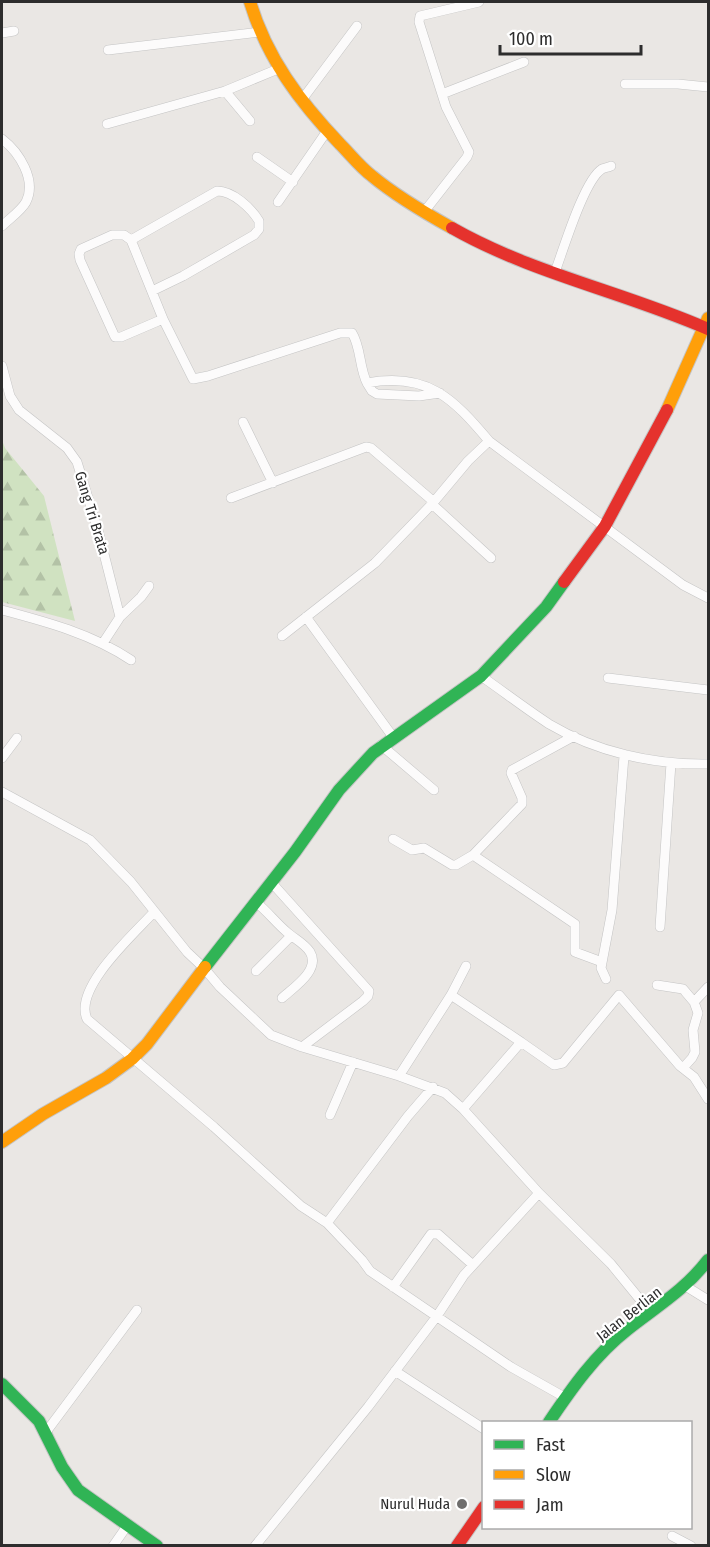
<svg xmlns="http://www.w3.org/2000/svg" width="710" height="1547" viewBox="0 0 710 1547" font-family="'Fira Sans Condensed',sans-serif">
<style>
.forest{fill:url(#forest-firs)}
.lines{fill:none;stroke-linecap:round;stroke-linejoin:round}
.street-casing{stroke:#c4c4c4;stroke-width:10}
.fast-casing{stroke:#c4c4c4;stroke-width:14}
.slow-casing{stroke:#c4c4c4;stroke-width:14}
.jam-casing{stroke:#c4c4c4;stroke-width:14}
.street{stroke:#fcfbfb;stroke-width:9}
.fast{stroke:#30b455;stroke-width:12}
.slow{stroke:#ff9f0a;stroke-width:12}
.jam{stroke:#e5322d;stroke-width:12}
.poi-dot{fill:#6f6e6d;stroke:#fff;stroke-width:2}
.labels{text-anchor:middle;stroke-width:4.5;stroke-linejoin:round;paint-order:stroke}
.street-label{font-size:15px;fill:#2d2d2d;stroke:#fff}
.poi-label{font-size:15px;fill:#2d2d2d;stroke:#fff;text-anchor:end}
</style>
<defs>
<pattern id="forest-firs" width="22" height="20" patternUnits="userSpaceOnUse" patternTransform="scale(1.5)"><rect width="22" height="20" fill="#d0e2c1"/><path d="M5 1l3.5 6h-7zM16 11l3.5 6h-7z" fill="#b3c2a6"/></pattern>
</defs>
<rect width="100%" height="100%" fill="#eae7e4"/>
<path class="forest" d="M2 440 5 448 44 496 75 621 2 602Z"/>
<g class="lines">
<g class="street-casing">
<path id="street" d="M2 33 14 31
M108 50 260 32
M625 84H678L708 87
M225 91 250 121
M442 94 524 62
M301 101 357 26
M107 124 225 91 278 69
M2 139C19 152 37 180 26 202 21 211 9 219 2 226
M257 157 293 182
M278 202 327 131
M424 212 467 157 469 152 446 107 419 22 420 16 479 2
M131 240 217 191C233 191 251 208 259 221V229L254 235 183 276 152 291
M555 272C563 251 584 180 602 169 603 168 610 167 611 166
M163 319 121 337H115L80 260 79 254 81 249 112 235H124L131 240 163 319 193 379 208 376 340 333H352C361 347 359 367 367 383 427 372 453 398 489 441
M2 366 10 396 19 410 67 448 77 462 98 530 120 617
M367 383 372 391 377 394 419 396 440 393
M243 422 273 483
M231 498 366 447 371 448 434 502
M432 504 491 558
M2 610C47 622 92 634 131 660
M306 617 393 737
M282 636 375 563 432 504 468 461 489 441 683 585 708 598
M103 643 120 617 141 597 149 586
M481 676C504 692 526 709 549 724 596 752 654 765 708 764
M608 678 708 690
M574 736 512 770 511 773 522 798V804L473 855 575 924V952L602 962
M381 745 434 790
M2 758 17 738
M2 792 90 840 131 882 187 952 204 968 220 987 271 1035 302 1047 399 1076 445 1093 463 1109 539 1193 611 1264 651 1313
M393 839 412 850 424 848 452 865H456L473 855
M272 883 369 991 368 996 363 1001 302 1047
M257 903C268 912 277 924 288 933 295 939 305 944 310 952 321 970 293 988 282 998
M154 912C134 934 73 988 87 1019L214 1127 301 1206 327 1223 362 1260 370 1271 511 1367 566 1398
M660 927 671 763
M256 971 291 936
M606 979 601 968 612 910 624 756
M657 985 683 989 694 1002
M451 995 521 1042
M683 1068 692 1058 695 1052 693 1030 698 1013 694 1002 708 987
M399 1076 451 995 466 966
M463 1109 521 1042 554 1065 563 1063 619 995 680 1066 694 1077 708 1099
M330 1115 353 1062
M327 1223 408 1116 433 1087
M393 1287 431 1234H438L473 1265
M687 1287 708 1300
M395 1371 484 1429
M46 1432 137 1310
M672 1536 691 1546
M113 1546 127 1526
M255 1546 368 1407 437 1316 464 1275 539 1193"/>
</g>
<g class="fast-casing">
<path id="fast" d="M205 967 295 852 339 790 373 753 481 676 546 607 564 582
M2 1384 39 1421 62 1467 78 1490 157 1546
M549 1422C572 1388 595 1355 627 1330 656 1307 685 1290 708 1260"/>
</g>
<g class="slow-casing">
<path id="slow" d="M250 2C267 58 299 101 340 144 350 154 360 167 372 176 396 196 425 213 452 228
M667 410 708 318
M2 1142 43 1114 106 1078 132 1059 147 1044 205 967"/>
</g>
<g class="jam-casing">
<path id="jam" d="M452 228C533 274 624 292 708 329
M564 582 605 526 667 410
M457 1546 484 1507"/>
</g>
<use href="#street" class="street"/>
<use href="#fast" class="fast"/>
<use href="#slow" class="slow"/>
<use href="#jam" class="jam"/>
</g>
<circle class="poi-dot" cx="462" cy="1504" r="6"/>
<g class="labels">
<g class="street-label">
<text transform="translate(92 513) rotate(73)" y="5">Gang Tri Brata</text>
<text transform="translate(629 1314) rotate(-38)" y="5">Jalan Berlian</text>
</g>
<g class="poi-label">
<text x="450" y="1509">Nurul Huda</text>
</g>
</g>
<rect width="710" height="1547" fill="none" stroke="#2d2d2d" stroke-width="6"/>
<rect x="482" y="1421" width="210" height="108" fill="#ffffff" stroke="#ababab" stroke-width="1.5"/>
<rect x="494" y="1440" width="30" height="9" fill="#30b455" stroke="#ababab" stroke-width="1.5"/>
<text x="536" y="1451" font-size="18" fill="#2d2d2d">Fast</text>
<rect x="494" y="1470" width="30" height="9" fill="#ff9f0a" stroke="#ababab" stroke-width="1.5"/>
<text x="536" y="1481" font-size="18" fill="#2d2d2d">Slow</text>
<rect x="494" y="1500" width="30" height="9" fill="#e5322d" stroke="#ababab" stroke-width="1.5"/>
<text x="536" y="1511" font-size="18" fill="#2d2d2d">Jam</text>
<path d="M500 45v9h141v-9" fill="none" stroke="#2d2d2d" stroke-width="3"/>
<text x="509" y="45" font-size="18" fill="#2d2d2d" stroke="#ffffff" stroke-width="4.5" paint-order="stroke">100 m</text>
</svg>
